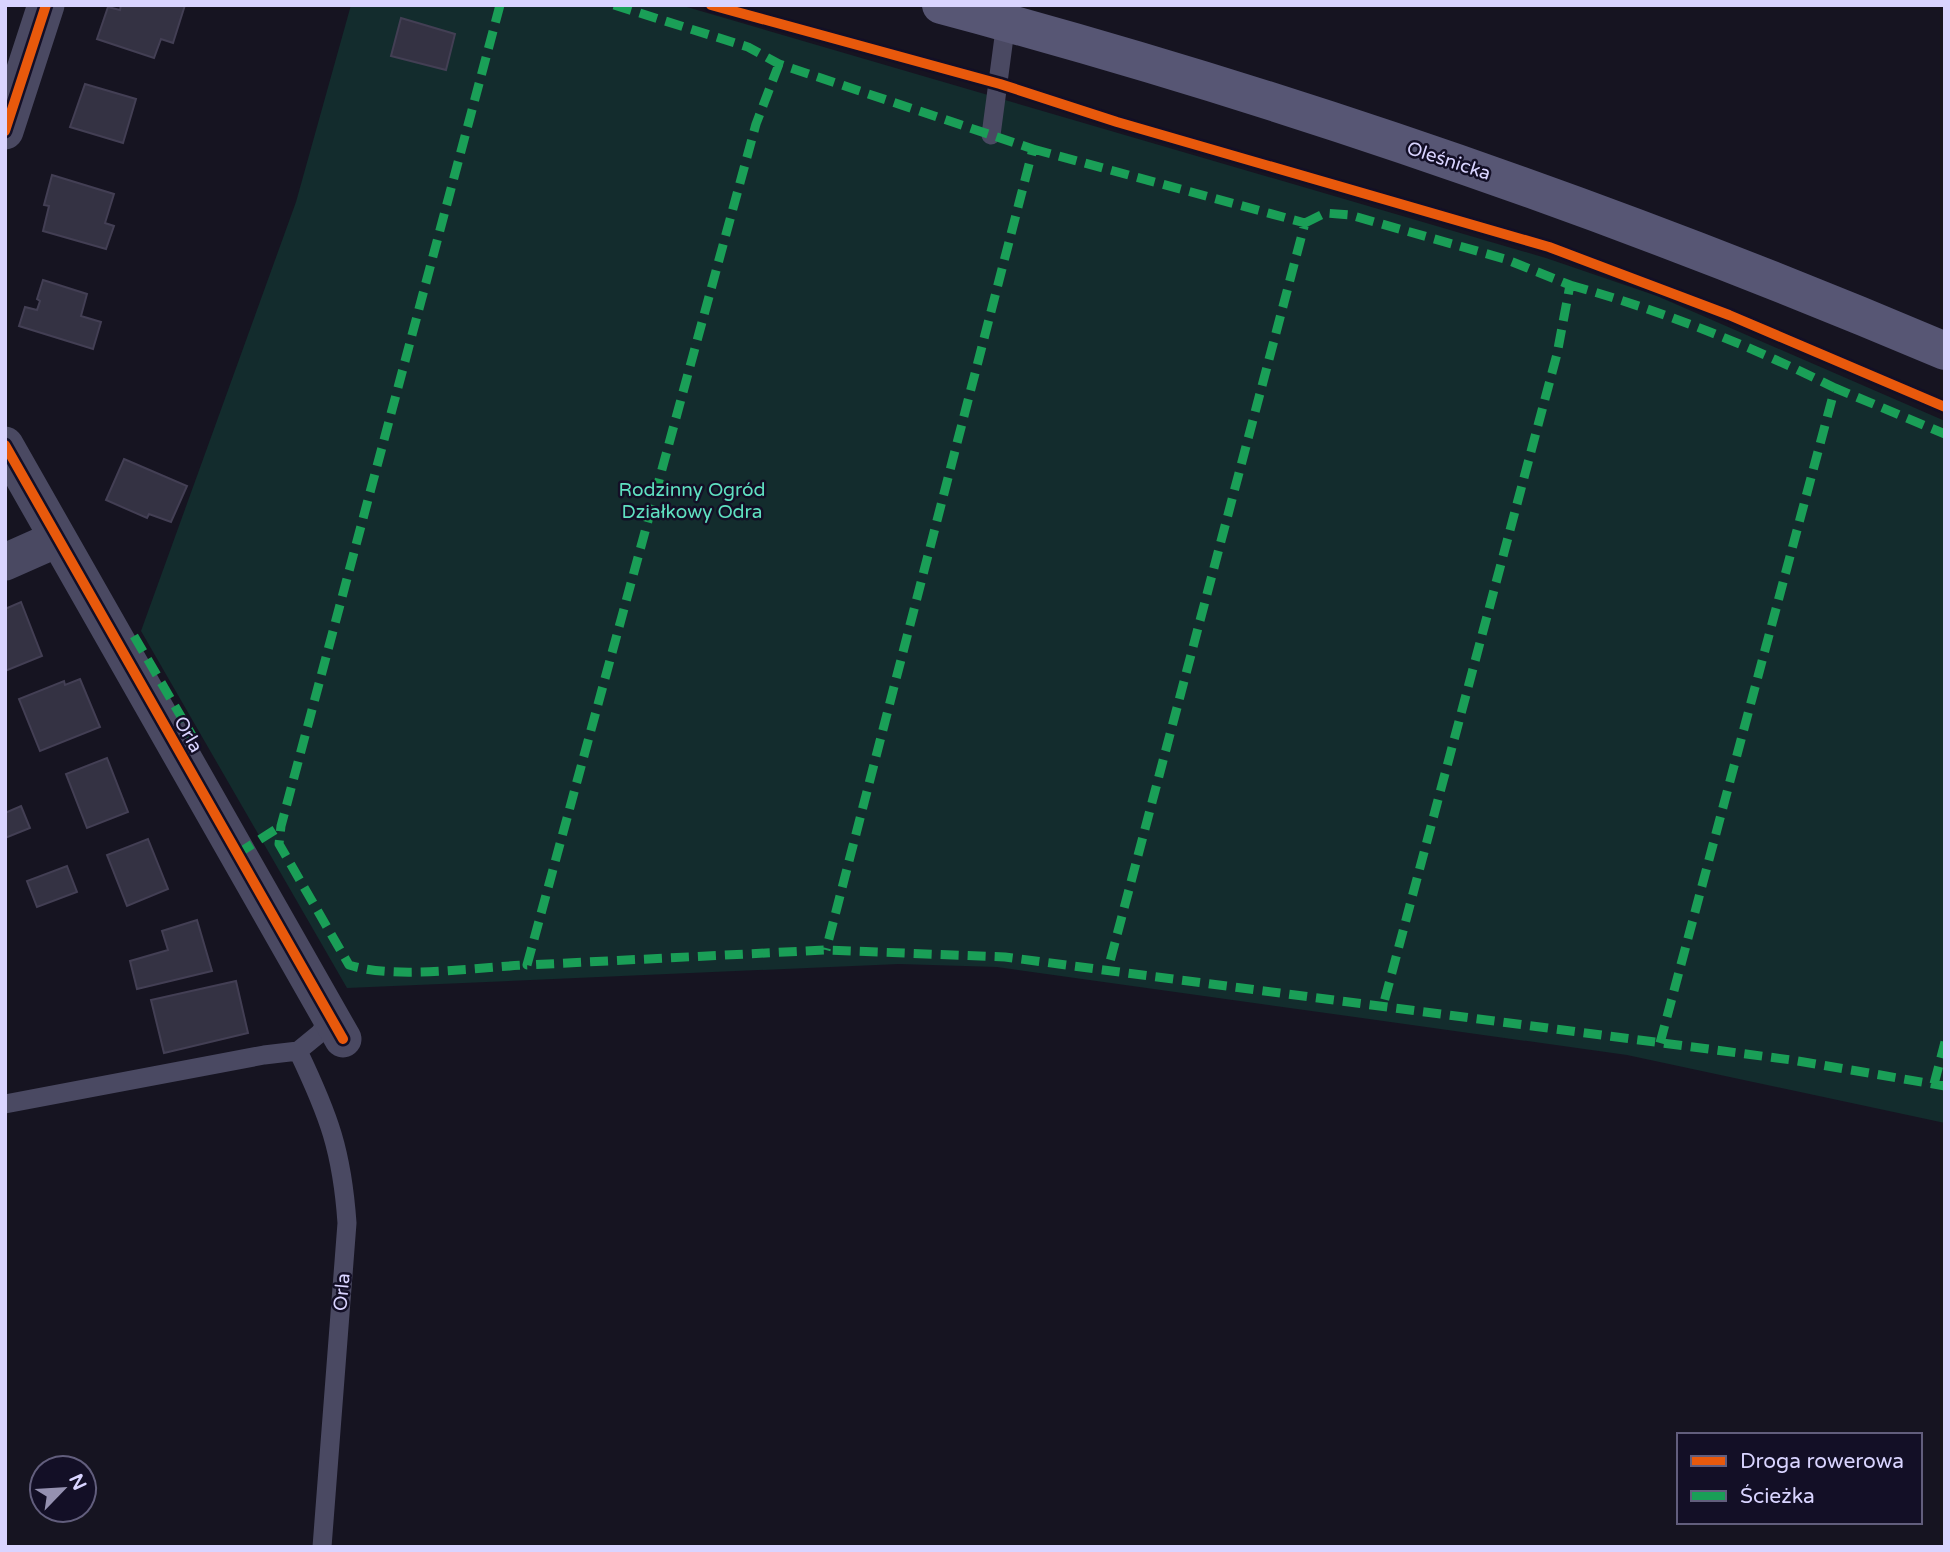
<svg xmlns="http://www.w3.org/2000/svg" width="1950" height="1552" viewBox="0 0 1950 1552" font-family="'Varela Round',sans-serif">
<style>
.green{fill:#132c2d}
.building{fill:#343243;stroke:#433f54;stroke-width:2}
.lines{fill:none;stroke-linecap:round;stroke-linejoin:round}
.lane{stroke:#4a4962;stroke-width:19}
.street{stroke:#4a4962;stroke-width:37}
.secondary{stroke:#575674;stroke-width:38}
.quiet{stroke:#1a9f57;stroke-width:9;stroke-dasharray:18 9;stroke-linecap:butt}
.cycleway-casing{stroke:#130f26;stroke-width:15}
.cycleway{stroke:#e8590c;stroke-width:10}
.labels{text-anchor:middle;stroke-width:5;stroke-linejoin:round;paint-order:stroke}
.street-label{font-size:19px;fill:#d9d4ff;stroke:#130f26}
.park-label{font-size:19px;fill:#5fe0c0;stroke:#130f26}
</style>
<rect width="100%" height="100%" fill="#161421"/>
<path class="green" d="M351 5H680L1546 258 1657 296 1945 421V1123L1627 1055 997 967 899 964 347 988 141 631 296 202Z"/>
<path class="building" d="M121 5H185L173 43 161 39 154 58 97 39 108 7 120 10Z
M401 18 455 34 446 70 391 56Z
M85 84 136 99 123 143 70 127Z
M52 175 114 194 105 223 114 226 106 249 43 231 49 206 44 205Z
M43 280 87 294 81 316 101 322 93 349 19 326 25 307 37 310 40 301 37 299Z
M124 459 187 486 171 522 149 514 147 518 106 500Z
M21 602 42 656 5 671V609Z
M80 679 100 727 40 751 19 699 64 681 65 685Z
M107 758 128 812 87 828 66 774Z
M21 806 30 828 5 838V813Z
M148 839 168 889 127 906 107 855Z
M67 866 77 892 37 907 27 881Z
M197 920 212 971 137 989 130 961 168 950 162 931Z
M236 981 248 1033 164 1053 151 1000Z"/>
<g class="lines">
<path class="lane" d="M991 135 1006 22
M5 1104 264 1055 298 1051
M322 1547 347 1223C342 1151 329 1116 298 1051L320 1033 330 1018"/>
<path class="street" d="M5 131 46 5
M5 445 343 1039
M5 562 57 539"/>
<path class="secondary" d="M941 5C1283 96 1619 213 1945 351"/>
<path class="quiet" d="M500 5 281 826 279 844 349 965C395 980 478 967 527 965
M614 5 748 47 779 64 1033 149 826 950
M779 64 756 124 527 965 826 950 1005 957 1792 1060 1945 1086
M1033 149 1305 223 1108 969
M1305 223 1325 213 1350 215 1505 259 1570 285 1557 354 1383 1006
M1570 285C1663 311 1749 345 1835 388
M134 636 193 737 180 754
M237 854 281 826
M1660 1043 1835 388 1945 434
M1934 1084 1945 1042"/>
<g class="cycleway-casing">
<path id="cycleway" d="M711 5 1000 84 1117 122 1549 247 1729 315 1945 407
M5 131 46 5
M5 445 343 1039"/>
</g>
<use href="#cycleway" class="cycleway"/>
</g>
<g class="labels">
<g class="street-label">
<text transform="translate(1449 160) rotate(18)" y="7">Oleśnicka</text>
<text transform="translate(189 734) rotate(60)" y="7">Orla</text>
<text transform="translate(341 1292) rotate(-85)" y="7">Orla</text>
</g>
<g class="park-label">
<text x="692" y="496">Rodzinny Ogród<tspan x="692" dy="22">Działkowy Odra</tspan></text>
</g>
</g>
<rect width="1950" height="1552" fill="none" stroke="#d9d4ff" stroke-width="14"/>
<rect x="1677" y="1433" width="245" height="91" fill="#130f26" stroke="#625e7d" stroke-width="2"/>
<rect x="1691" y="1456" width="35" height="10" fill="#e8590c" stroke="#625e7d" stroke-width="2"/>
<text x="1740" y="1468" font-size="21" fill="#d9d4ff">Droga rowerowa</text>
<rect x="1691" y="1491" width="35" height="10" fill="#1a9f57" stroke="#625e7d" stroke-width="2"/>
<text x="1740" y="1503" font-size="21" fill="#d9d4ff">Ścieżka</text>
<g transform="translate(63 1489) rotate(65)"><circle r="33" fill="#130f26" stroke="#625e7d" stroke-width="2"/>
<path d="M0-5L12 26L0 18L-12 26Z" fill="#9591b1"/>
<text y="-10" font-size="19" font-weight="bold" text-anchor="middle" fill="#d9d4ff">N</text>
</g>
</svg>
